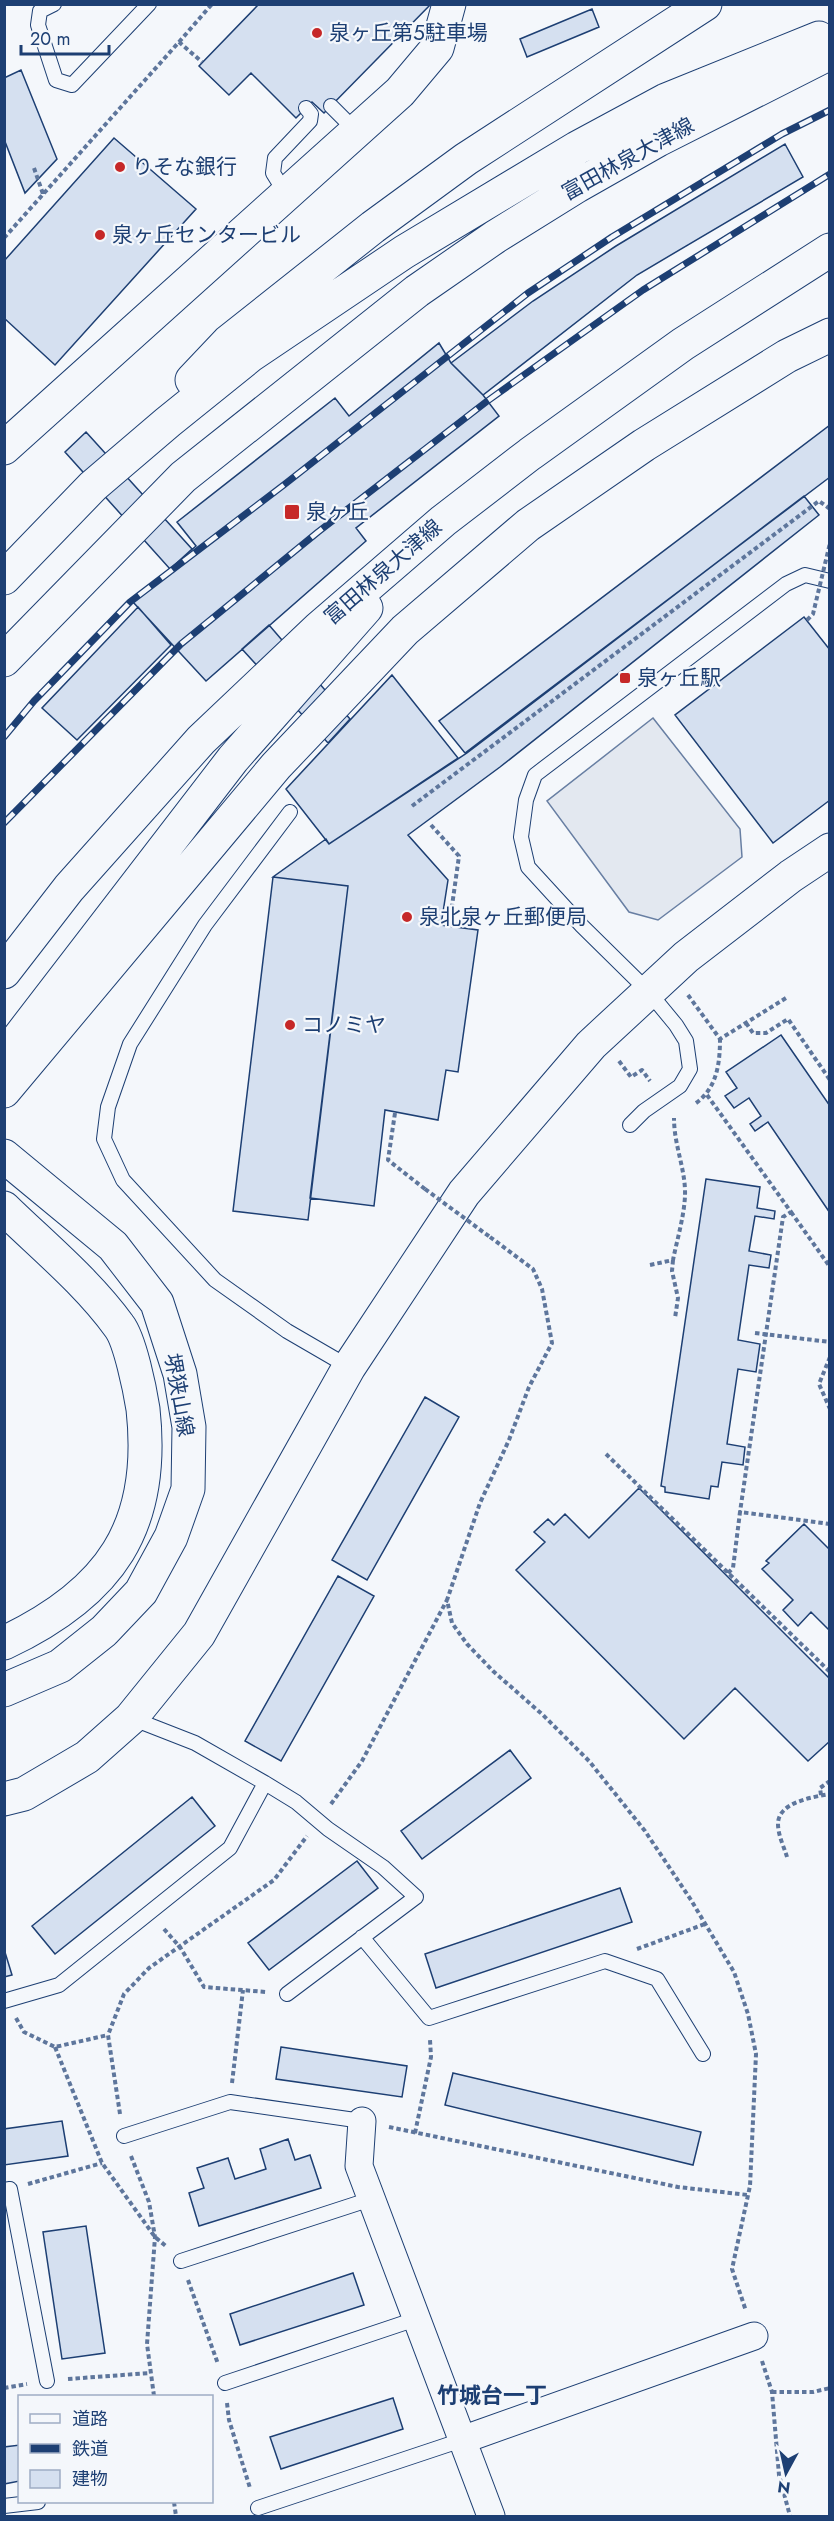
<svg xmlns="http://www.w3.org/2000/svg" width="834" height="2521" viewBox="0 0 834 2521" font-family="Jost,'Noto Sans JP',sans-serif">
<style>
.parking{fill:#e3e8f0;stroke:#687fa3;stroke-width:1.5}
.building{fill:#d5e0f0;stroke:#1d3f73;stroke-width:1.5}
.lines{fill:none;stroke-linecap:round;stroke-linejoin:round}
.service-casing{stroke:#1d3f73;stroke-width:16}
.minor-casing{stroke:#1d3f73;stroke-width:29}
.tertiary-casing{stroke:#1d3f73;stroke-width:35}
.primary-casing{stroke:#1d3f73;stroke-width:35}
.path{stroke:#5e769c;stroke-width:4;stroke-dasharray:4.5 3;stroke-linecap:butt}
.service{stroke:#f4f7fb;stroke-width:14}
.minor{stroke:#f4f7fb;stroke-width:27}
.tertiary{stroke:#f4f7fb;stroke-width:33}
.primary{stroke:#f4f7fb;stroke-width:33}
.rail-casing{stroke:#1d3f73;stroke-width:7}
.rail{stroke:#f4f7fb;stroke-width:4.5;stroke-dasharray:14;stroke-linecap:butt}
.path-bridge{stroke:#5e769c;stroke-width:4;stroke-dasharray:4.5 3;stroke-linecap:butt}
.poi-dot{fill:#c62828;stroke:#f4f7fb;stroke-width:2}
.labels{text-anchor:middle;stroke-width:4.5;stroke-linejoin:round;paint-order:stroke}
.poi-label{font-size:21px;fill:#1d3f73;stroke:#f4f7fb;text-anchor:start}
.street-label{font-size:21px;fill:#1d3f73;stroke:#f4f7fb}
.neighbourhood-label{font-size:22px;font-weight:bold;fill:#1d3f73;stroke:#f4f7fb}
</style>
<rect width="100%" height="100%" fill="#f4f7fb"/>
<path class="parking" d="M653 718 740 829 742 857 658 920 629 912 547 801Z"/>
<path class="building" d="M259 4H431L324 113 312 102 296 118 251 73 229 95 199 66Z
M592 9 599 27 527 57 520 39Z
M21 70 57 159 25 193 4 139V78Z
M114 138 196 209 55 365 4 318V261Z
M785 144 803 177 637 275 483 395 451 363 533 301 616 246Z
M439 343 451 363 483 395 499 416 356 528 366 541 206 681 133 602 196 546 177 522 335 398 349 416Z
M830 425V477L465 753 439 721Z
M86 432 192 549 170 569 65 452Z
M804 496 819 515 500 767 408 835 448 880 441 925 478 930 458 1072 446 1070 438 1120 385 1110 374 1206 310 1198 348 886 273 877 326 839 329 844 467 753Z
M138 607 171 645 77 740 42 708Z
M804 617 830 650V800L773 843 675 715Z
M269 625 350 719 328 743 242 649Z
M392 675 458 758 329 844 286 789Z
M273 877 348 886 308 1220 233 1211Z
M781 1035 830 1106V1213L768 1122 755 1131 750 1124 761 1116 749 1098 734 1108 725 1096 737 1088 726 1072Z
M706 1179 760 1187 757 1208 775 1211 774 1219 755 1216 749 1251 771 1255 769 1268 749 1265 738 1340 760 1344 756 1372 738 1369 727 1444 745 1447 743 1465 722 1462 718 1487 711 1486 709 1499 665 1492V1487L661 1486Z
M425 1397 459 1417 367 1580 332 1560Z
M639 1488 830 1679V1741L808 1761 735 1688 684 1739 516 1570 545 1542 534 1532 548 1519 554 1525 565 1514 589 1538Z
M804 1524 830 1550V1631L811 1612 798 1626 783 1610 793 1600 762 1569 769 1563 766 1561Z
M338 1576 374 1596 281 1761 245 1741Z
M510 1750 531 1778 422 1859 401 1831Z
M192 1797 215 1826 55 1954 32 1926Z
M357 1861 378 1888 269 1970 248 1943Z
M620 1888 632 1922 436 1988 425 1954Z
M4 1949 12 1975 4 1977Z
M281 2047 407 2066 402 2097 276 2079Z
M453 2073 701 2132 693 2165 445 2105Z
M62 2121 68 2156 4 2165V2129Z
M288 2139 295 2160 310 2155 321 2188 199 2226 189 2193 204 2188 197 2168 228 2158 235 2179 266 2169 260 2149Z
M86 2226 105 2353 62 2359 43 2232Z
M353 2273 364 2305 240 2345 230 2314Z
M393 2398 403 2429 281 2469 270 2437Z
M20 2445V2481L4 2484V2447Z"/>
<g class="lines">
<g class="service-casing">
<path id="service" d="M54 4 40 11 38 25 56 80 72 85 149 4
M331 106 356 131
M286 194 273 173 275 158 310 121 311 114 306 108
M290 812 205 925 130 1044 108 1107 104 1139 123 1180 215 1280 287 1331 349 1367
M630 1125 644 1111 680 1086 690 1069 686 1041 676 1025 648 991 582 926 528 867 521 837 526 800 535 775 786 584 805 575 830 581
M131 1718 195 1743 265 1783 296 1802 328 1829 383 1867 416 1897 287 1994
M362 1937 429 2018 605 1961 657 1979 703 2054
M4 2001 59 1985 230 1848 265 1783
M124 2136 230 2102 362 2121
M4 2190 10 2189 47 2381
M181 2261 371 2199
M225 2383 416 2319
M4 2506 38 2502
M258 2508 462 2440"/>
</g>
<g class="minor-casing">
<path id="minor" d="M362 2121 359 2166 491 2516
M462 2440 754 2336"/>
</g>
<g class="tertiary-casing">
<path id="tertiary" d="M4 448 400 92 437 48 449 4
M4 1799 24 1794 87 1757 131 1718 199 1634 349 1367 464 1193 591 1045 686 957 791 876 830 850"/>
</g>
<g class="primary-casing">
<path id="primary" d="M192 380 228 342 373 227 466 159 705 4
M4 578 93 486 168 422 251 355 404 252 577 148 666 100 819 38
M4 660 183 477 417 291 495 237 577 186 658 140 830 53
M4 972 69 888 201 740 319 628 443 521 530 454 683 344 830 250
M4 1057 233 759 366 608
M4 1091 276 766 405 630 528 525 644 445 787 356 830 335
M4 1156 113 1246 157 1303 180 1374 189 1427 188 1489 171 1537 141 1592 104 1631 60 1666 4 1690
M4 1208C43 1246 87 1282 119 1326 130 1340 140 1390 143 1409 156 1527 110 1593 4 1643"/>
</g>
<path class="path" d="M179 42 212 4
M34 168 43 194
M4 238 179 42 202 62
M412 806 819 501 830 509
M431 825 459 856 452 906
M688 995 720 1039 786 998
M746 1023 753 1033H766L788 1019 830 1080
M619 1061 631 1077 642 1070 650 1081
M707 1095 791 1212 783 1217 740 1512
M696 1103C717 1088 720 1063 720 1039
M395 1113 388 1160 425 1189
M791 1212 830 1267
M490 1237 533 1269 542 1289 552 1343 529 1387 509 1440 480 1503 447 1600 452 1623 467 1644 493 1671 543 1715 589 1761 645 1831 691 1900 734 1972 748 2014 756 2054 750 2186 732 2269 746 2311
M673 1260 672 1271 678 1298 675 1318
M650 1265 673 1260C677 1240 684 1217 685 1196 686 1170 674 1146 674 1118
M755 1333 830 1342
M830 1357 819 1384 830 1409
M606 1454 830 1672
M728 1573 733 1568 740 1512 830 1524
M821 1795 820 1788 830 1781
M331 1804 362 1761 447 1600
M787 1857C784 1847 778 1835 778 1824 778 1802 813 1797 830 1794
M164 1929 180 1947 204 1987 266 1992
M637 1949 705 1924
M16 2018 24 2032 55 2047 108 2035
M55 2047 102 2163 155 2237 167 2247
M232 2083 243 1990
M120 2114 108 2035 124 1994 149 1968 274 1880 307 1836
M389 2127 678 2187 748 2195
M415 2133 431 2057 430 2040
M131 2156 149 2202 155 2237 147 2344 154 2396
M28 2184 102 2163
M188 2280 218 2364
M762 2361 772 2392 779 2475 790 2516
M68 2379 150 2373
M4 2388 27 2384
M772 2392H813L830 2388
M227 2403 229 2420 250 2488
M174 2502 176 2516"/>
<use href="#service" class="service"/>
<use href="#minor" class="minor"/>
<use href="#tertiary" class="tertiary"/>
<use href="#primary" class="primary"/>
<g class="rail-casing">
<path id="rail" d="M4 737 34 701 130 602 285 484 528 293 612 237 782 134 830 110
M4 823 181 644 318 532 486 402 643 290 830 174"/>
</g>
<use href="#rail" class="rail"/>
<path class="path-bridge" d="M807 620 813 614 830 543
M425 1189 490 1237"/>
</g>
<g class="poi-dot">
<circle cx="317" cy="33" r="6"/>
<circle cx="120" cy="167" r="6"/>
<circle cx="100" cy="235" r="6"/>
<rect x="284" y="504" width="16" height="16" rx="3"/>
<rect x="619" y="672" width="12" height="12" rx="3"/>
<circle cx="407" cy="917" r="6"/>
<circle cx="290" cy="1025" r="6"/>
</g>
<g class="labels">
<g class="poi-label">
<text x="329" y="40">泉ヶ丘第5駐車場</text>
<text x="132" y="174">りそな銀行</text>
<text x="112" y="242">泉ヶ丘センタービル</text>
<text x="306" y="519">泉ヶ丘</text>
<text x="637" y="685">泉ヶ丘駅</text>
<text x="419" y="924">泉北泉ヶ丘郵便局</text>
<text x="302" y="1032">コノミヤ</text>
</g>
<g class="street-label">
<text transform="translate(628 159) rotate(-29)" y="7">富田林泉大津線</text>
<text transform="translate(383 572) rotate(-41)" y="7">富田林泉大津線</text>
<text transform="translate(179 1395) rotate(80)" y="7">堺狭山線</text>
</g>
<g class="neighbourhood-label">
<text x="492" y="2403">竹城台一丁</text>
</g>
</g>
<rect width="834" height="2521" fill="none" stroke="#1d3f73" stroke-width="12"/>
<rect x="18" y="2395" width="195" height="108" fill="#f4f7fb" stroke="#9eadc5" stroke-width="1.5"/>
<rect x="30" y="2414" width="30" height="9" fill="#f4f7fb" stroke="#9eadc5" stroke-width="1.5"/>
<text x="72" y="2425" font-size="18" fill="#1d3f73">道路</text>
<rect x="30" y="2444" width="30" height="9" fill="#1d3f73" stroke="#9eadc5" stroke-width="1.5"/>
<text x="72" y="2455" font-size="18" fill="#1d3f73">鉄道</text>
<rect x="30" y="2470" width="30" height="18" fill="#d5e0f0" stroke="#9eadc5" stroke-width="1.5"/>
<text x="72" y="2485" font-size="18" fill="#1d3f73">建物</text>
<g transform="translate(786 2473) rotate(188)" stroke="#f4f7fb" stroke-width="4.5" paint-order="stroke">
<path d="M0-4.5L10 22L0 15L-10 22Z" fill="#1d3f73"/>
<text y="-9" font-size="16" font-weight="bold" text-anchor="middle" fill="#1d3f73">N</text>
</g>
<path d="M21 45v9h88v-9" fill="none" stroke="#1d3f73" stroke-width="3"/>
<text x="30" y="45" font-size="18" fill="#1d3f73" stroke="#f4f7fb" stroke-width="4.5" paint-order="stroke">20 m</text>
</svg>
